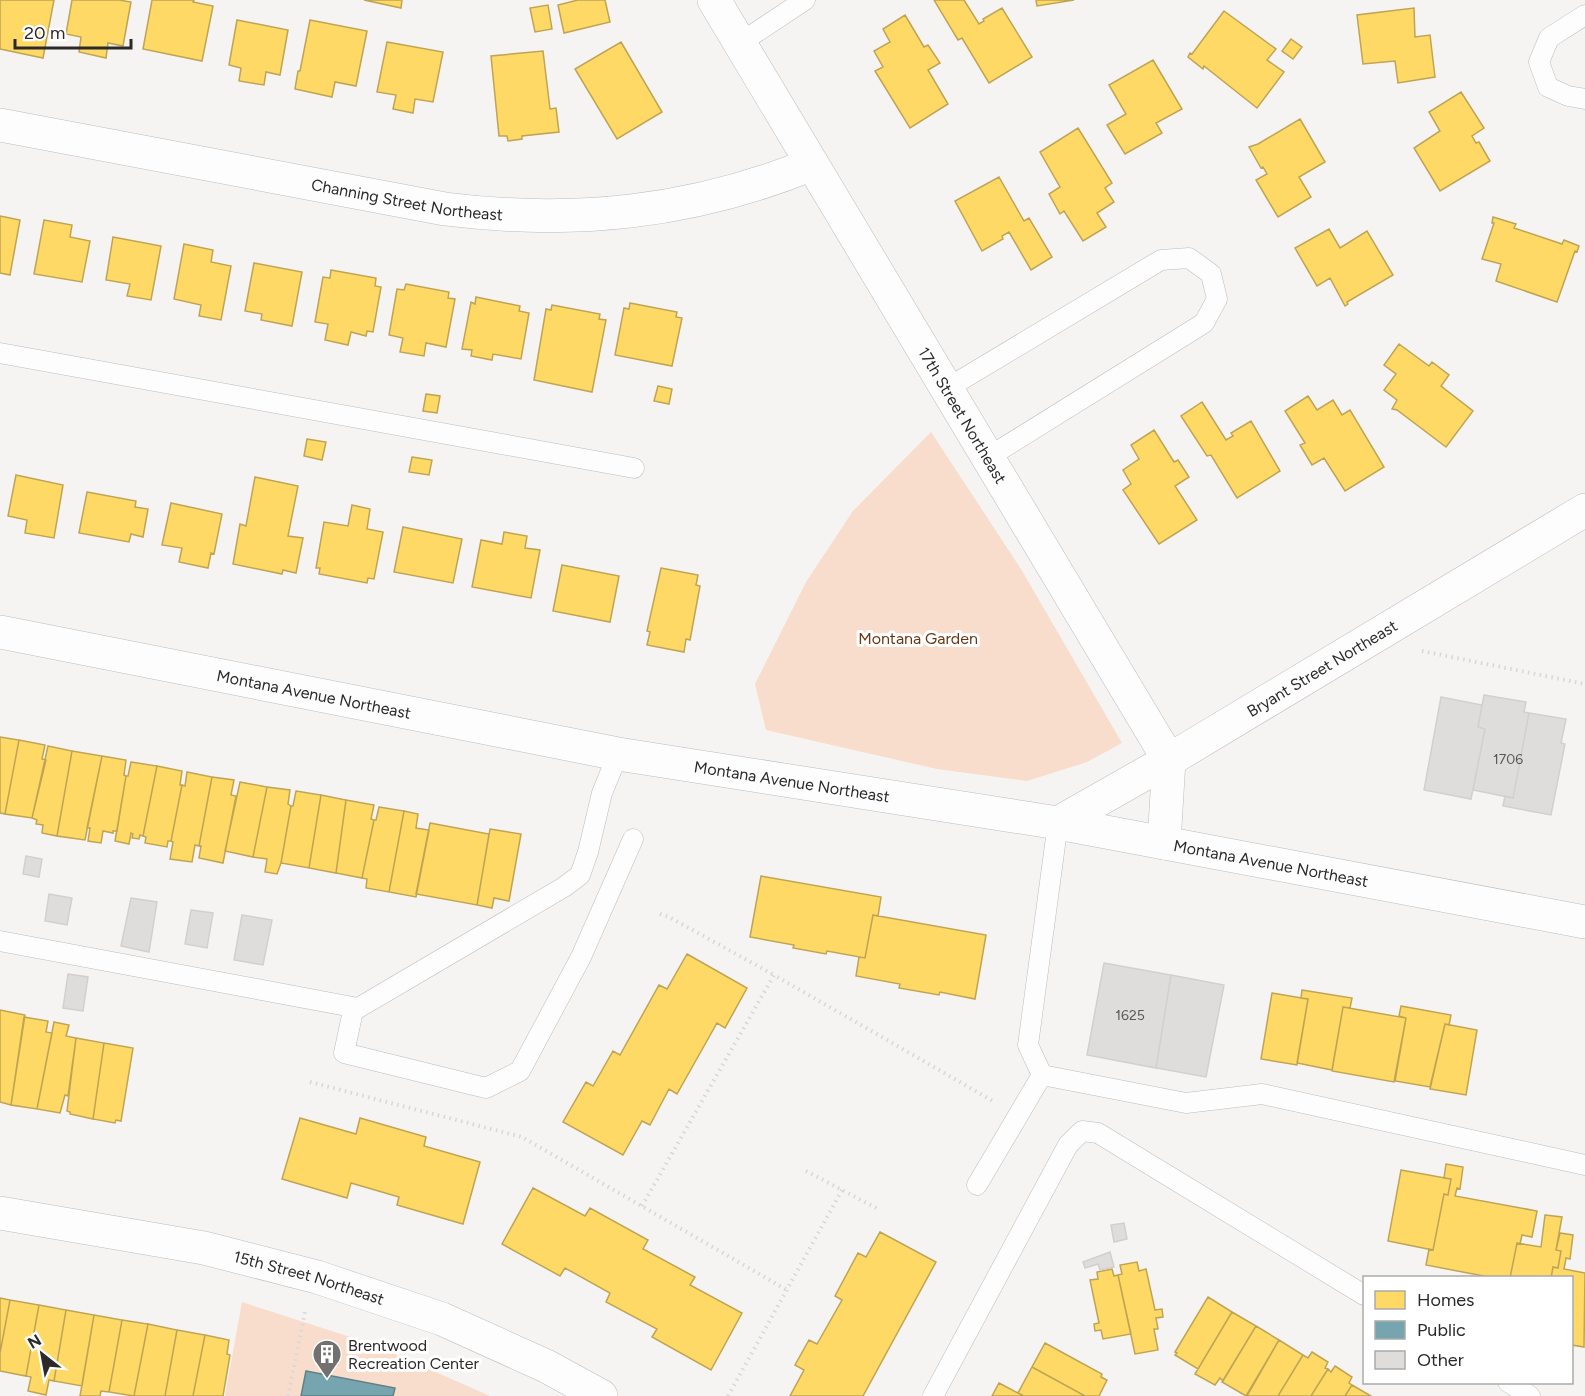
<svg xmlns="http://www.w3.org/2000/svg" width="1585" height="1396" viewBox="0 0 1585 1396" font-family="Figtree,sans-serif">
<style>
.green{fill:#f8dccc}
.homes{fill:#ffd966;stroke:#bfa454;stroke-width:1.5}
.public{fill:#76a5af;stroke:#608087;stroke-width:1.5}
.building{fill:#dedddb;stroke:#d1d0ce;stroke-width:1.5}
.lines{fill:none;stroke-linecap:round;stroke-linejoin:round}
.service-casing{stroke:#bdbcbb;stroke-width:21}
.minor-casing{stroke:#bdbcbb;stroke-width:34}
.secondary-casing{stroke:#bdbcbb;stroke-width:34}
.path{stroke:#d7d7d7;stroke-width:4;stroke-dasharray:1.5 4.5;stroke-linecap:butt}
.service{stroke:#fefdfd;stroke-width:20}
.minor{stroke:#fefdfd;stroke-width:33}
.secondary{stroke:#fefdfd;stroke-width:33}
.labels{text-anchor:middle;stroke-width:6;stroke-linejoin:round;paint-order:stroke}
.number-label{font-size:14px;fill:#5a5857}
.street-label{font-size:16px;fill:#2b2a29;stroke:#fff}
.park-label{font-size:16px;fill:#6b3713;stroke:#fff}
.poi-label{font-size:16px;fill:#2b2a29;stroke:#fff;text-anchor:start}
</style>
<rect width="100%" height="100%" fill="#f6f4f2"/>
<path class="green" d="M931 432 1021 569 1122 743 1087 762 1027 781 937 769 766 730 755 684 806 582 853 511Z
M242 1302 372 1344 490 1396H225Z"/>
<path class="homes" d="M0 0H54L43 58 0 49Z
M72 0H119L131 2 123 46 108 43 106 58 79 52 81 37 66 34Z
M152 0H194L193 2 213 6 202 61 143 49Z
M364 0H402L401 8Z
M578 0H605L610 22 564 33 558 5Z
M934 0H964L979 24 984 21 983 19 1002 8 1032 57 989 83 962 38 958 40Z
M1036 0H1074L1037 6Z
M548 5 552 29 535 32 530 8Z
M1414 8 1415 37 1430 35 1435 77 1398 83 1395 61 1363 64 1357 15Z
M1224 11 1276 49 1267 60 1284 72 1257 108 1204 66 1203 69 1188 57 1190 53 1192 54Z
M905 15 924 47 928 45 940 63 928 70 948 104 910 128 875 71 883 67 874 51 890 42 883 29Z
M237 20 288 30 280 75 266 72 264 85 239 81 241 68 229 65Z
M310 20 367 31 356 86 335 82 332 97 295 89 298 71H300Z
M1291 39 1302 47 1293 59 1282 51Z
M387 42 443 52 433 102 415 99 413 113 393 109 396 95 377 92Z
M621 42 662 112 617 139 575 69Z
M543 51 550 109 556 108 559 132 522 136V139L508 141 507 136H499L491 56Z
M1153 60 1182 109 1156 123 1162 133 1125 154 1107 125 1126 114 1109 85Z
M1461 92 1484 128 1472 136 1476 143 1479 142 1490 161 1440 191 1414 148 1440 131 1429 112Z
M1300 119 1325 162 1299 177 1311 197 1278 217 1256 180 1267 174 1263 167 1261 168 1249 147 1258 144Z
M1078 128 1112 183 1105 188 1114 202 1097 213 1106 227 1083 241 1064 211 1060 214 1049 194 1060 187 1040 152Z
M999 177 1024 221 1029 218 1052 257 1031 270 1009 232 1002 236 1003 239 982 251 955 201Z
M0 216 20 220 10 275 0 273Z
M1493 217 1516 224 1514 228 1562 244 1564 240 1579 246 1577 252 1575 251 1557 302 1496 281 1501 264 1482 259 1494 223H1492Z
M44 220 72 225 70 237 90 241 82 282 34 274Z
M1329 229 1340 248 1367 231 1393 275 1347 302 1348 304 1345 306 1330 278 1317 286 1295 248Z
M113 237 161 246 151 300 127 296 130 284 106 280Z
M184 244 213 250 211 262 231 266 221 320 199 316 201 305 174 299Z
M254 263 302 272 292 326 261 320 262 314 245 311Z
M331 270 376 278 375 286 381 287 373 332 367 331 366 336 351 332 348 345 325 340 328 324 315 322 323 277 330 278Z
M406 284 449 292 448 298 455 299 446 347 426 343 424 356 400 352 403 338 389 335 397 289 404 290Z
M476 297 520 306 519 311 529 313 521 359 493 354 492 360 471 356 472 350 462 349 471 302 475 304Z
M630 303 677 312 676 317 682 318 672 366 615 355 624 308 629 309Z
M552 305 600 314 599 319 606 320 592 392 534 380 546 309 551 310Z
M1399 344 1429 366 1432 362 1449 375 1441 386 1473 411 1446 447 1397 410 1392 409 1397 400 1384 390 1396 374 1384 365Z
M658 386 672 389 669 404 654 401Z
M426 394 440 396 437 413 423 411Z
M1308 396 1317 410 1333 400 1342 415 1350 410 1384 467 1345 491 1324 458 1312 465 1300 445 1305 443 1285 411Z
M1202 402 1226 440 1233 436 1231 433 1251 421 1280 471 1237 498 1211 455 1207 456 1181 416Z
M1154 430 1174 462 1178 460 1189 477 1175 486 1197 520 1159 544 1123 490 1131 484 1123 470 1139 459 1131 445Z
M307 439 326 442 322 460 304 456Z
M412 457 432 460 429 475 409 472Z
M16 475 63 485 54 538 25 533 27 520 8 516Z
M255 477 298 486 288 536 303 538 296 573 283 570 282 574 233 564 240 524 246 526Z
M87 492 136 501 135 507 148 509 143 537 131 534 129 542 79 533Z
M171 503 222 514 214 554 211 553 208 568 179 562 182 548 162 545Z
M352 505 370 509 367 529 383 532 374 579 368 578 367 583 319 574 320 568H316L324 522 348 526Z
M403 527 462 539 453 583 394 572Z
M504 532 527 536 525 548 540 550 531 598 472 587 481 540 502 544Z
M562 565 619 576 610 622 553 611Z
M661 568 698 575 696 585 700 586 690 640 686 639 684 652 647 645 650 632 647 631Z
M0 737 19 740 5 814 0 813Z
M19 740 45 745 42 759 46 760 32 818 5 814Z
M48 746 72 751 57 836 42 833 43 825 36 824 37 820 32 818Z
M72 751 102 756 85 840 57 836Z
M102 756 126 760 124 775 126 776 117 831H113V833L103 831 101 843 88 841 90 828H87Z
M131 762 157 766 143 836 140 835 139 839 132 838 133 834 131 833 129 844 115 841 126 776H128Z
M157 766 182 771 180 785H182L171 841H168L167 847 145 843 146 837 143 836Z
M187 772 212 777 199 846 195 845 192 862 170 859 173 842 171 841 182 785 185 786Z
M212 777 234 780 231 795 236 796 223 863 199 858 201 846H199Z
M240 782 267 787 253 857 225 851Z
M267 787 290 790 288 804 291 806 281 863 277 874 265 872 267 859 253 857Z
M296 791 321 795 309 868 281 863 291 806H293Z
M321 795 346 800 336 873 309 868Z
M346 800 374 805 371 819 374 820 362 878 336 873Z
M379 807 404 811 389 892 366 888 367 879 362 878 374 820H376Z
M404 811 418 814 416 828 429 830 416 897 389 892Z
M430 823 489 834 477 905 416 894Z
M490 829 521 834 509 901 494 898 492 908 477 905Z
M761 876 881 897 878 916 873 915 865 958 827 951 826 954 793 948 794 945 750 937Z
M873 915 986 935 975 999 940 992 939 995 899 988 900 984 856 976 859 957 865 958Z
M687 954 747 988 725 1028 717 1023 677 1094 669 1089 650 1125 642 1121 623 1155 563 1122 586 1082 593 1086 613 1051 620 1055 659 985 667 989Z
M1302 990 1352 998 1350 1008 1343 1007 1332 1070 1297 1063 1308 999 1301 998Z
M1272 993 1308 999 1297 1065 1261 1059Z
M1401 1006 1451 1015 1449 1025 1445 1024 1430 1087 1395 1081 1406 1018 1399 1016Z
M1343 1007 1406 1018 1394 1082 1332 1071Z
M0 1010 25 1015 11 1105 0 1102Z
M24 1017 48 1021 46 1032 52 1033 37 1109 11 1105Z
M54 1022 69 1025 66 1036 76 1038 68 1096 65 1095 60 1113 37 1109Z
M1445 1024 1477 1030 1466 1095 1430 1089Z
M76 1038 104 1043 93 1119 70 1114V1112L67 1111Z
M104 1043 133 1048 121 1121 116 1120 115 1123 93 1119Z
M300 1118 356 1134 360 1118 426 1137 424 1146 480 1162 463 1224 397 1205 399 1197 351 1183 347 1198 282 1179Z
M1446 1164 1463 1167 1460 1189 1457 1188 1455 1196 1537 1211 1532 1237 1522 1235 1520 1244 1517 1243 1510 1278H1494L1426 1265 1429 1249 1433 1250 1444 1194 1448 1195 1451 1179 1444 1178Z
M1401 1170 1451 1179 1448 1195 1444 1194 1433 1250 1388 1241Z
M533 1188 585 1216 590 1208 648 1240 643 1249 695 1277 690 1285 742 1313 711 1370 652 1337 657 1329 606 1302 610 1293 565 1268 560 1276 502 1244Z
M1545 1215 1562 1217 1556 1250 1561 1251 1558 1268 1553 1267 1551 1278H1510L1517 1243 1541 1247Z
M880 1232 936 1262 863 1396H790L804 1370 795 1365 809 1340 817 1344 842 1300 835 1296 858 1253 866 1257Z
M1560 1233 1573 1235 1570 1259 1566 1258 1564 1269 1585 1273 1584 1347 1572 1345V1278H1551L1553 1267 1558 1268 1561 1251 1556 1250Z
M1137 1262 1139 1271 1146 1269 1155 1310 1162 1309 1163 1317 1156 1318 1158 1329H1154L1158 1350 1135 1354 1118 1275 1122 1274 1120 1265Z
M1112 1269 1114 1276 1118 1275 1131 1334 1103 1339 1101 1330 1095 1331 1094 1324 1099 1323 1090 1280 1098 1279 1097 1272Z
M1208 1297 1232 1312 1198 1369 1175 1355 1177 1353 1175 1352Z
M0 1298 10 1300 0 1353Z
M10 1300 39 1305 26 1376 0 1371V1353Z
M39 1305 66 1310 54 1381 49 1380 46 1395 28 1391 31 1377 26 1376Z
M66 1310 94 1315 82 1386 54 1381Z
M1232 1312 1256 1326 1223 1381 1220 1378 1215 1385 1195 1374Z
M94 1315 122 1320 109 1392 101 1391 100 1396H80Z
M122 1320 148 1324 134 1396 109 1392Z
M148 1324 177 1330 165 1396H134Z
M1256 1326 1279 1340 1246 1396 1222 1382Z
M177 1330 205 1335 193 1396H165Z
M205 1335 229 1340 227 1354 230 1355 223 1396H193Z
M1279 1340 1303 1355 1278 1396H1247Z
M1045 1343 1102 1374 1101 1377 1107 1380 1099 1396H1085L1032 1367Z
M1312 1352 1328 1362 1325 1368 1328 1369 1311 1396H1278L1303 1355 1308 1358Z
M1335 1366 1352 1377 1349 1383 1352 1385 1345 1396H1311L1328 1369 1331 1372Z
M1032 1367 1085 1396H1024L1018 1393Z
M999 1383 1018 1393 1024 1396H992Z
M1352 1385 1371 1396H1345Z"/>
<path class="public" d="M306 1371 395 1388 393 1396H301Z"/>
<path class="building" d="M1484 695 1526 702 1524 712 1529 713 1513 798 1473 790 1485 729 1478 727Z
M1441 697 1482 705 1478 727 1485 729 1471 799 1424 790Z
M1529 713 1566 719 1561 743 1565 744 1551 815 1503 806 1505 796 1513 798Z
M26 856 42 859 39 877 23 874Z
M49 894 72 898 67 925 45 921Z
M131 898 157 902 149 952 121 946Z
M191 910 213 913 207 948 185 944Z
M242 915 272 920 263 965 234 960Z
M1104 963 1171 975 1156 1068 1087 1055Z
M68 974 88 977 83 1011 63 1008Z
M1171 975 1224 985 1206 1077 1156 1068Z
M1124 1223 1127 1239 1114 1242 1111 1225Z
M1110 1252 1114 1267 1100 1270 1098 1264 1085 1268 1083 1262Z"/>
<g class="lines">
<g class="service-casing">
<path id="service" d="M1585 15 1549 38 1539 62 1548 87 1568 96 1585 99
M740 43 805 0
M0 353 634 468
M946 389 1161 260 1189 258 1211 274 1217 299 1204 323 987 458
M618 754 602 793 588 852 580 875 564 887 353 1011 344 1053 486 1088 520 1071 581 957 633 839
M1058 823 1028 1045 1042 1075 1186 1103 1262 1094 1585 1165
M0 941 358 1008
M977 1185 1042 1075
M1508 1382 1530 1396
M933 1396 1068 1145 1082 1131 1098 1133 1364 1295"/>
</g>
<g class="minor-casing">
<g id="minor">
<path id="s1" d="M714 0 1169 760 1164 843"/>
<path id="s2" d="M0 125 445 209C573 225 692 213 812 164"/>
<path id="s3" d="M1058 823 1169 760 1585 510"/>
<path id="s4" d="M0 1213 204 1248 317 1277 442 1319 546 1366 601 1396"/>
</g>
</g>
<g class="secondary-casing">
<g id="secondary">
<path id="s5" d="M0 632 618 754 1058 823 1585 922"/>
</g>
</g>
<path class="path" d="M1422 651 1585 684
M660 914 669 917 774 975
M310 1082 522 1137 787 1290
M806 1171 880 1210
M642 1206 774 975 993 1101
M288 1396 305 1312
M728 1396 842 1190"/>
<use href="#service" class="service"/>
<use href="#minor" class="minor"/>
<use href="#secondary" class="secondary"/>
</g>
<defs>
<g id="building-pin" transform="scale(1.5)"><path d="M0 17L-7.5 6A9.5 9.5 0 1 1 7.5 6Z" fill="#72716f" stroke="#fff"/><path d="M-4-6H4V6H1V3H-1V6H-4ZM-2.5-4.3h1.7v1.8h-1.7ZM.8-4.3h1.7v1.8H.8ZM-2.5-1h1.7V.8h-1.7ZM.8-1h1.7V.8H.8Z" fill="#fff"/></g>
</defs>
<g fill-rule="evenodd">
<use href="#building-pin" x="327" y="1354"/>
</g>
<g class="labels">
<g class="number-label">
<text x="1508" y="764">1706</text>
<text x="1130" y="1020">1625</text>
</g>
<g class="street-label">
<text dy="6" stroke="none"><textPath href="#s2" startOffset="414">Channing Street Northeast</textPath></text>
<text dy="6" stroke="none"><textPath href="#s1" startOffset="484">17th Street Northeast</textPath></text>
<text dy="6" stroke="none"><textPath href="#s3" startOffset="306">Bryant Street Northeast</textPath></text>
<text dy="6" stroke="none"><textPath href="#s5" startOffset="320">Montana Avenue Northeast</textPath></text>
<text dy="6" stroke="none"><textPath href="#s5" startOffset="806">Montana Avenue Northeast</textPath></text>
<text dy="6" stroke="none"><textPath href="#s5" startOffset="1292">Montana Avenue Northeast</textPath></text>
<text dy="6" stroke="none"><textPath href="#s4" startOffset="316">15th Street Northeast</textPath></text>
</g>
<g class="park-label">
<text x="918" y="644">Montana Garden</text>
</g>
<g class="poi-label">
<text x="348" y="1351">Brentwood<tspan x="348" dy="18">Recreation Center</tspan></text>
</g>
</g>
<rect x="1363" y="1276" width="210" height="108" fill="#ffffff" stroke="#aaaaa9" stroke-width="1.5"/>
<rect x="1375" y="1291" width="30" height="18" fill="#ffd966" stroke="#aaaaa9" stroke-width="1.5"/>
<text x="1417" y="1306" font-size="18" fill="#2b2a29">Homes</text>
<rect x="1375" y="1321" width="30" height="18" fill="#76a5af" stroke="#aaaaa9" stroke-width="1.5"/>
<text x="1417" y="1336" font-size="18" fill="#2b2a29">Public</text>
<rect x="1375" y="1351" width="30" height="18" fill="#dedddb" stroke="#aaaaa9" stroke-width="1.5"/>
<text x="1417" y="1366" font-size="18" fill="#2b2a29">Other</text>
<g transform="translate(42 1354) rotate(329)" stroke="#ffffff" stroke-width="4.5" paint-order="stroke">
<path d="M0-4.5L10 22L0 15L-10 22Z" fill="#2b2a29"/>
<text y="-9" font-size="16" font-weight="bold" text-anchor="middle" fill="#2b2a29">N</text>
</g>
<path d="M15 39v9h116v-9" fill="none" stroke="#2b2a29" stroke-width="3"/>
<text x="24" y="39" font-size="18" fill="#2b2a29" stroke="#ffffff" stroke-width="4.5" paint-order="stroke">20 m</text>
</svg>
